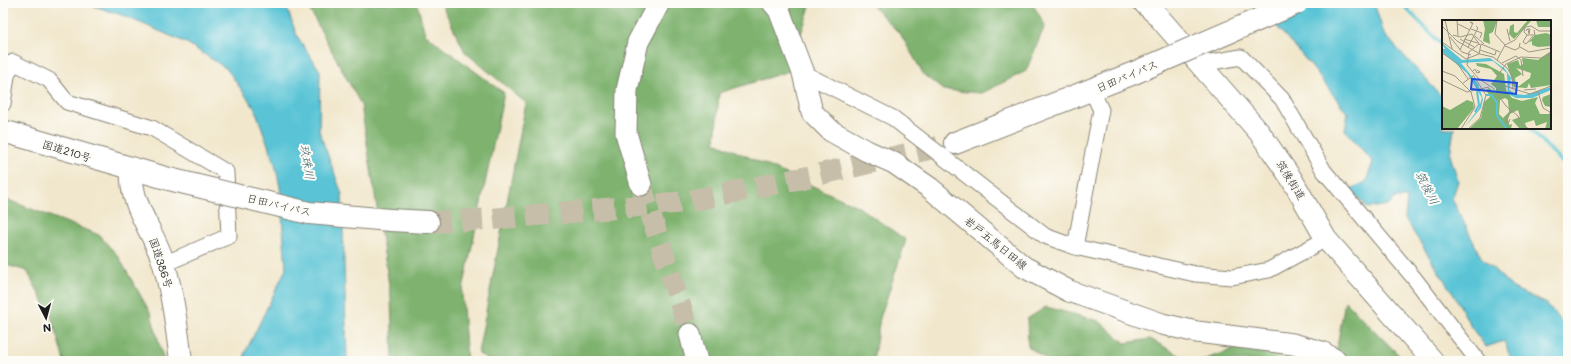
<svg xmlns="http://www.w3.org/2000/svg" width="1571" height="364" viewBox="0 0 1571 364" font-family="Mali,'Klee One',sans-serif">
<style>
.forest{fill:#7eb26e;stroke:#4d6745}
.water{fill:#5ac4d6;stroke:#3b7079}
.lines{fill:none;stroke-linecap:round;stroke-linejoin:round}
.stream{stroke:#5ac4d6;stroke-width:3.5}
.secondary-tunnel{stroke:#c6bea9;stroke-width:21;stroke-dasharray:21 10;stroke-linecap:butt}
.highway-tunnel{stroke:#c6bea9;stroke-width:22;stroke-dasharray:22 11;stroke-linecap:butt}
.street-casing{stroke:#868274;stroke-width:17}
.secondary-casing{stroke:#868274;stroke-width:23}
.highway-casing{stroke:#868274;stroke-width:24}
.street{stroke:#fff;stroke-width:15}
.secondary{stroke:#fff;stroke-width:21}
.highway{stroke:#fff;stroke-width:22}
.highway-bridge-casing{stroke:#868274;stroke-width:24;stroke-linecap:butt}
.highway-bridge{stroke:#fff;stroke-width:22}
.labels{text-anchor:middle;stroke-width:4;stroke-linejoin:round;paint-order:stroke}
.street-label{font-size:11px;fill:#1c1c1c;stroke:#fdfcf7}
.water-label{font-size:12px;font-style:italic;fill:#355f66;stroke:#fdfcf7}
.inset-river{fill:none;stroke:#5ac4d6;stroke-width:2}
.inset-road{fill:none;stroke:#9c9686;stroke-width:1}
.view{fill:#1d4ed8;fill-opacity:0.15;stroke:#1d4ed8;stroke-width:2}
.inset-edge{fill:none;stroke:#1c1c1c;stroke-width:2}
</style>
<rect width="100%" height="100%" fill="#fdfcf7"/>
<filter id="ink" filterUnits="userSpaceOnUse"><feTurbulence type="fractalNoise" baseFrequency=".025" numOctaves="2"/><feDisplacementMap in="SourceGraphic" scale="8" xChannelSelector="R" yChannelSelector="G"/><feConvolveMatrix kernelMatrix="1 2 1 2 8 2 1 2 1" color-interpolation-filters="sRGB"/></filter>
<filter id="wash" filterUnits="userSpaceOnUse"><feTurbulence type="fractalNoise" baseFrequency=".012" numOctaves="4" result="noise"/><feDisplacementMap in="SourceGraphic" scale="16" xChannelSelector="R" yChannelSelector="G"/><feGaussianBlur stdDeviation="0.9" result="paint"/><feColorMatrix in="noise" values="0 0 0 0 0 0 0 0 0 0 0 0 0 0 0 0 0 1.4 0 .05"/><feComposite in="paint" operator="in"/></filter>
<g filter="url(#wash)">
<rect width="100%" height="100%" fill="#f1e7cc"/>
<path class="forest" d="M306 3H417L425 34 504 93 462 294 467 361H393L391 298 361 105Z
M441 3H811L789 71 719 93 715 142 857 206 906 240 880 318 873 361H489L478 353 526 103 465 52Z
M870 3H1032L1045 25 1026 71 982 93 943 90 924 75 901 35Z
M3 200H8L99 235 118 256 151 314 164 361H64L52 318 27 271 3 264Z
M1345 301 1405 361H1200L1235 349 1336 352Z
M1046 307 1099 321 1125 343 1150 339 1190 361H1048L1028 346 1027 319Z"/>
<path class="water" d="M84 3H285L297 36 320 71 319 131 342 194 347 361H245V353L286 269 280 187 275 164 255 109 227 69 187 43 122 15Z
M1256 3H1374L1384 34 1443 98V128H1454L1450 155 1458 181 1452 199 1481 257 1513 288 1547 304 1568 329V361H1512L1504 341 1486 347 1471 327 1457 300 1405 219 1407 198H1394L1390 205 1368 208 1350 189 1366 182 1373 162 1345 130 1348 114 1308 62Z"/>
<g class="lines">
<path class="stream" d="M1401 3 1443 46
M1529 128 1568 168"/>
</g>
</g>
<g filter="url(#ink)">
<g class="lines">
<path class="secondary-tunnel" d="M641 185 690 334"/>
<path class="highway-tunnel" d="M428 222 491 219 685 202 812 176 955 143"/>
<g class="street-casing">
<path id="street" d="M1200 64 1241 57 1282 99 1324 171 1414 278 1478 361
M803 73 893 118 1045 236 1075 247 1195 274 1232 277 1269 270 1326 239
M3 104 7 76 13 62 49 80 67 102 152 128 226 172 229 236 164 264
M1075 247 1101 110 1092 91"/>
</g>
<g class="secondary-casing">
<path id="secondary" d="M773 3 779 10 803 73 812 112 831 131 867 151 894 163 930 188 1024 267 1069 291 1162 324 1197 332 1293 344 1322 352 1337 361
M1144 3 1156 14 1259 132 1291 178 1326 239 1433 361
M641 185 626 133 627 90 638 42 659 3
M690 334 697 361"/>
</g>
<g class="highway-casing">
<path id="highway" d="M3 131 169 179
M955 143 1134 73
M132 170C129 205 154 231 164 264 173 296 177 329 181 361
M390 220 428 222"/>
</g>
<use href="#street" class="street"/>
<use href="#secondary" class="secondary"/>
<use href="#highway" class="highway"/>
<g class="highway-bridge-casing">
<path id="highway-bridge" d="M1134 73 1297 3
M169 179 309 213 390 220"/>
</g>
<use href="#highway-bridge" class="highway-bridge"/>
</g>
</g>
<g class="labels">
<g class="street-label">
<text transform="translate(1127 76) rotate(-23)" y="4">日田バイパス</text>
<text transform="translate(67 151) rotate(17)" y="4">国道210号</text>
<text transform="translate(1291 180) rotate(58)" y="4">筑後街道</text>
<text transform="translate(279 205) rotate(13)" y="4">日田バイパス</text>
<text transform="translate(996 243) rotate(39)" y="4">岩戸五馬日田線</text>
<text transform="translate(161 263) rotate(72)" y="4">国道386号</text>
</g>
<g class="water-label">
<text transform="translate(307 162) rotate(81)" y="4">玖珠川</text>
<text transform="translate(1427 188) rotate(63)" y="4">筑後川</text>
</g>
</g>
<g transform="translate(1442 20)">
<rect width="109" height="109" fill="#f1e7cc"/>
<path d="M41 0 55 1 51 12 47 14 48 24 41 21 43 9ZM86 0 89 1 72 19 67 14 68 6 72 4V12L75 13ZM94 0H109V7H96ZM104 13 109 15V26L96 27 90 25V21L86 23 93 15ZM109 31V65L89 68 87 63 85 68 72 67 65 44 76 40 78 46 81 44 80 38 96 40ZM74 48 89 53 88 58 77 66H74L73 58 80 54ZM34 43 44 44 62 54 64 70 70 78 80 81 96 77 93 83 98 94H109V109H103L105 102 94 106 92 100 83 103 85 109H78L70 100 78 97 76 90 68 94 66 99 67 105 70 104 69 109H27L39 98 42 82 48 77 44 70 47 68 54 73V68L49 64 55 56 49 49 35 46ZM63 78 66 80 67 92 61 98 57 94 58 80ZM109 74V87L103 86 100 80 101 77ZM25 80 31 82 32 88 15 109H0V86L8 90Z" fill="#7eb26e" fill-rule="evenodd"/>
<path d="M0 23 20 40 48 38 63 49 69 58 67 70 73 74 83 75 109 67V70L90 78H74L66 74 65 53 51 41 19 43 36 64 41 79 39 88 22 108 37 88 40 78 25 53 0 32V29H3Z" fill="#5ac4d6"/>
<path class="inset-river" d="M44 75H49L55 82V96L65 109M33 92 37 85 35 71"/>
<path class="inset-road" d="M3 0 10 29M15 0 16 16M55 0 53 14 63 25M16 4 28 10M0 6 15 21 38 34 51 37 65 48 70 56 71 69M83 7 82 12 85 15H93L92 10M29 9 40 13 38 18M65 9 68 21M84 11 85 9H88L87 14 86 9M11 15 18 17 30 14 38 25M85 15 81 22 84 24 91 16M33 16 42 24M8 17 20 32 29 35M18 19 32 27M22 19 36 23M0 22 24 39 37 34 39 24 58 32M37 24 27 32 25 45 37 59 51 68 64 86 76 96 78 103 87 109M63 26 73 30 77 28 78 23M26 27 36 8 34 6M78 27 87 32 109 28M18 30 30 5 31 3 28 2 31 4M38 30 53 35 54 31M0 33 15 43 26 59M55 40 63 25 73 20 83 7 89 6 97 11H109M60 43 74 36 79 40 81 56M0 51 13 56 29 72M30 52 33 49 35 53 38 52 35 50M0 60 25 72 47 67M55 62 56 55 64 44 79 37 99 38 109 33M21 63 31 56M63 66 88 74 109 66M82 70 94 69M96 72 101 88 108 92V100M68 99 66 104 64 100 69 90M19 109 33 87 29 72M26 109 38 98 44 75 31 55"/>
<path class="view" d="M30 59 75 63 74 74 29 69Z"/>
<rect width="109" height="109" class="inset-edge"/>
</g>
<rect width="1571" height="364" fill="none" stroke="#fdfcf7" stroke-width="16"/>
<g transform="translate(46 318) rotate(174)" stroke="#fdfcf7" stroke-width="3" paint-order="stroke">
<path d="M0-3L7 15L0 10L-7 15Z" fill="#1c1c1c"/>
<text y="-6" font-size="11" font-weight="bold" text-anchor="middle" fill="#1c1c1c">N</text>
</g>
</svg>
